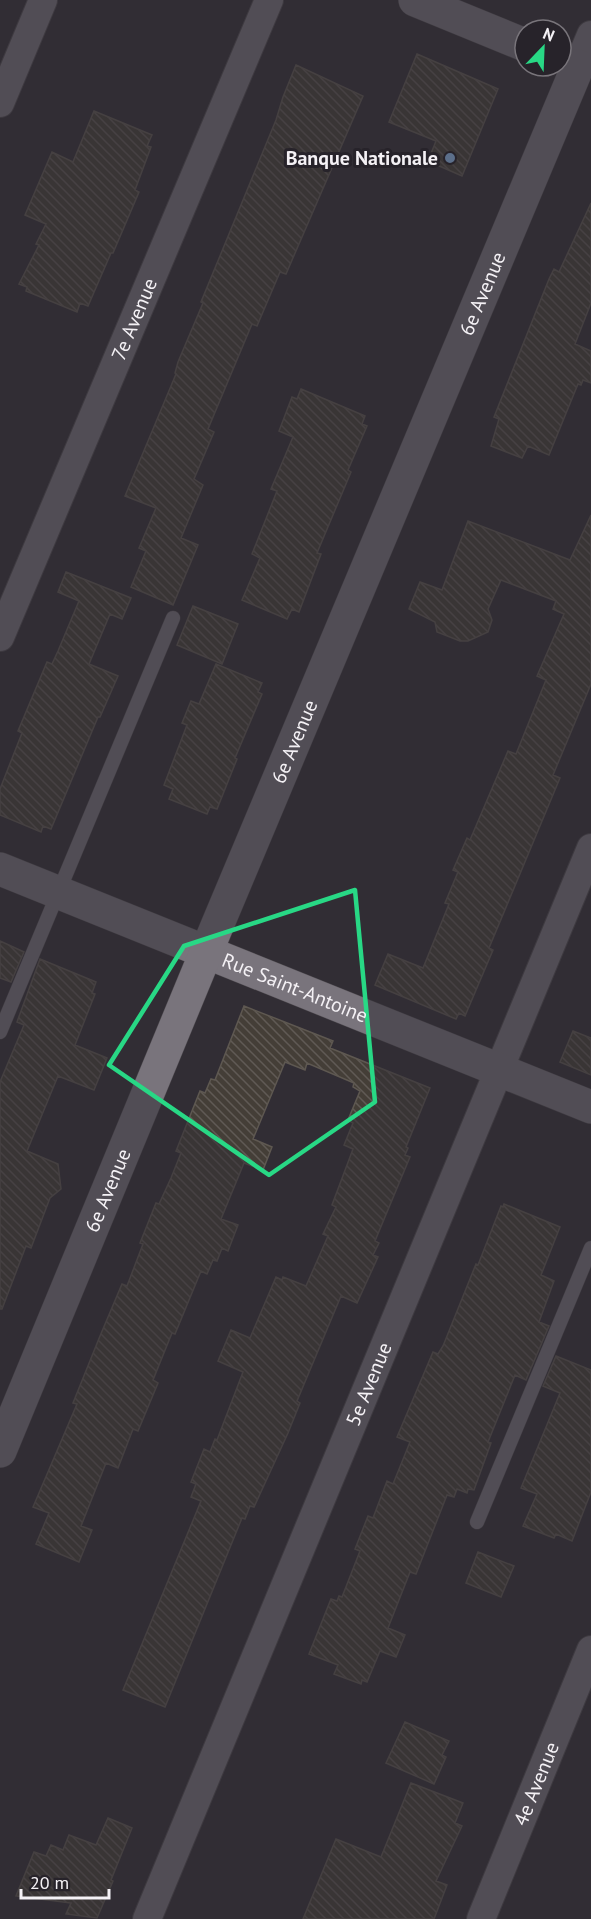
<svg xmlns="http://www.w3.org/2000/svg" width="591" height="1919" viewBox="0 0 591 1919" font-family="'PT Sans',sans-serif">
<style>
.building{fill:url(#building-back-hatch);stroke:#5e5851;stroke-width:1.5}
.lines{fill:none;stroke-linecap:round;stroke-linejoin:round}
.service-casing{stroke:#4e4a4f;stroke-width:15}
.minor-casing{stroke:#4e4a4f;stroke-width:30}
.tertiary-casing{stroke:#4e4a4f;stroke-width:34}
.service{stroke:#79747c;stroke-width:14}
.minor{stroke:#79747c;stroke-width:28}
.tertiary{stroke:#79747c;stroke-width:33}
.marked{fill:none;stroke:#28d885;stroke-width:4.5;stroke-linejoin:round}
.service-dot{fill:#5c6f8a;stroke:#27232a;stroke-width:2}
.labels{text-anchor:middle;stroke-width:6;stroke-linejoin:round;paint-order:stroke}
.poi-label{font-size:20px;font-weight:bold;fill:#f4f1f5;stroke:#27232a;text-anchor:end}
.street-label{font-size:20px;fill:#f4f1f5;stroke:#27232a}
</style>
<defs>
<pattern id="building-back-hatch" width="6" height="6" patternUnits="userSpaceOnUse" patternTransform="scale(1.5)"><rect width="6" height="6" fill="#443e37"/><path d="M-1 5l2 2M0 0l6 6M5-1l2 2" fill="none" stroke="#605a55"/></pattern>
</defs>
<rect width="100%" height="100%" fill="#312d34"/>
<path class="building" d="M417 54 498 89 462 176 428 161 436 141 389 122Z
M296 65 363 96 286 274 280 272 257 326 252 324 208 429 214 432 194 479 203 485 181 538 198 545 173 605 131 587 146 551 139 548 156 508 125 496 176 374 175 373 178 362 203 303 201 302 276 120 283 97Z
M94 111 152 135 147 146 151 147 135 190 139 192 113 253H111L88 306 80 303 77 312 26 291 27 287 19 284 39 245 36 244 46 224 25 215 52 152 73 162Z
M591 203V303L575 344 591 351V383L583 380 581 385 578 384 549 455 528 446 522 458 491 446 499 419 494 417 549 279 554 269 559 272Z
M301 389 365 416 362 424 367 426 348 470 351 472 317 553 321 554 299 612 292 609 287 619 242 600 260 558 252 554 277 491 271 489 293 437 279 431 292 397 297 399Z
M591 515V684L553 775 560 778 489 948 493 950 465 1016 459 1013 456 1019 375 985 388 954 423 968 449 904 445 903 458 872 453 870 467 838 470 840 508 751 516 754 546 680 537 676 564 614 553 609 556 601 501 580 488 609 492 620 488 632 468 641H460L437 632 435 622 409 609 420 582 442 590 468 521 570 560Z
M66 572 131 598 122 619 110 614 89 664 118 676 100 717H98L51 829 43 826 41 832 0 815V789L22 733 18 731 47 662 52 664 58 651 79 601 58 592Z
M193 606 238 624 222 664 177 645Z
M216 664 262 683 258 692 262 694 235 758 237 759 217 809 210 807 207 814 169 799 173 789 164 785 187 725 182 723 191 701 199 704Z
M0 941 24 952 11 982 0 978Z
M40 959 96 982 92 993 95 994 75 1045 107 1058 94 1090 58 1076 27 1151 58 1164 61 1189 50 1198 31 1248 26 1246 2 1309H0V1082L24 1025 17 1022Z
M244 1006 333 1041 330 1048 430 1088 406 1147 408 1148 405 1155 410 1157 375 1241 379 1243 373 1255 378 1257 357 1303 341 1296 297 1401 300 1403 288 1433 254 1507 250 1506 245 1519 242 1518 165 1707 123 1690 201 1501 191 1497 196 1484 191 1482 204 1449 210 1452 215 1439 217 1440 243 1372 218 1361 231 1330 250 1338 276 1277 282 1280 283 1277 306 1286 328 1236 323 1234 336 1207 332 1205 353 1149 344 1145 353 1123 348 1120 360 1091 353 1087 354 1083 307 1063 305 1070 285 1062 253 1139 272 1147 263 1170 244 1163 221 1219 238 1225 228 1251 222 1248 217 1261 213 1260 207 1274 201 1271 175 1334 172 1333 153 1380 158 1383 138 1431 133 1429 118 1468 106 1463 81 1526 92 1530 79 1562 36 1544 49 1513 33 1507 77 1404 73 1403 100 1336 122 1284 127 1286 143 1244 140 1243 156 1203 159 1204 171 1178 181 1153 176 1151 200 1091 205 1093 211 1079 215 1080Z
M573 1031 591 1038V1075L560 1062Z
M504 1204 560 1227 541 1275 554 1281 539 1322 549 1326 526 1380 515 1375 488 1442 491 1443 474 1490 468 1489 467 1493 457 1489 454 1497 447 1495 416 1574 410 1572 388 1628 405 1635 396 1657 380 1651 367 1682 362 1680 361 1684 334 1674 338 1665 309 1654 331 1599 337 1601 339 1596 342 1597 360 1551 355 1549 368 1516 373 1518 387 1481 393 1484 410 1442 397 1437 433 1352 438 1354 443 1346 476 1264 478 1265 501 1206 503 1207Z
M556 1356 591 1370V1492L572 1541 556 1534 554 1538 523 1526 537 1494 521 1488 560 1393 543 1386Z
M478 1552 514 1566 501 1597 466 1583Z
M405 1722 449 1741 442 1755 446 1757 434 1784 386 1763Z
M411 1783 463 1803 455 1823 462 1826 436 1881 447 1885 434 1919H303L336 1839 381 1857Z
M108 1818 132 1828 111 1880 113 1881 97 1918 66 1914 71 1903 16 1896 34 1852 46 1856 51 1845 63 1850 69 1835 96 1845Z"/>
<g class="lines">
<g class="service-casing">
<path id="service" d="M0 1032 173 618
M477 1522 591 1248"/>
</g>
<g class="minor-casing">
<g id="minor">
<path d="M578 66 591 35"/>
<path d="M0 103 43 0"/>
<path id="s1" d="M0 637 269 0"/>
<path id="s2" d="M147 1919 591 848"/>
<path id="s3" d="M481 1919 591 1650"/>
</g>
</g>
<g class="tertiary-casing">
<g id="tertiary">
<path d="M415 0 525 45"/>
<path id="s4" d="M0 869 591 1107"/>
<path id="s5" d="M0 1451 217 926 578 66"/>
</g>
</g>
<use href="#service" class="service"/>
<use href="#minor" class="minor"/>
<use href="#tertiary" class="tertiary"/>
</g>
<path d="M0 0H591V1919H0ZM355 890 375 1102 269 1175 109 1065 184 946Z" fill="#312d34" fill-opacity=".55" fill-rule="evenodd"/>
<path class="marked" d="M355 890 375 1102 269 1175 109 1065 184 946Z"/>
<circle class="service-dot" cx="450" cy="158" r="6"/>
<g class="labels">
<g class="poi-label">
<text x="438" y="165">Banque Nationale</text>
</g>
<g class="street-label">
<text dy="7" stroke="none"><textPath href="#s5" startOffset="1254">6e Avenue</textPath></text>
<text dy="7" stroke="none"><textPath href="#s1" startOffset="345">7e Avenue</textPath></text>
<text dy="7" stroke="none"><textPath href="#s5" startOffset="768">6e Avenue</textPath></text>
<text dy="7" stroke="none"><textPath href="#s4" startOffset="318">Rue Saint-Antoine</textPath></text>
<text dy="7" stroke="none"><textPath href="#s5" startOffset="282">6e Avenue</textPath></text>
<text dy="7" stroke="none"><textPath href="#s2" startOffset="579">5e Avenue</textPath></text>
<text dy="7" stroke="none"><textPath href="#s3" startOffset="146">4e Avenue</textPath></text>
</g>
</g>
<g transform="translate(543 48) rotate(23)"><circle r="28" fill="#27232a" stroke="#79757b" stroke-width="1.5"/>
<path d="M0-4.5L10 22L0 15L-10 22Z" fill="#28d885"/>
<text y="-9" font-size="16" font-weight="bold" text-anchor="middle" fill="#f4f1f5">N</text>
</g>
<path d="M21 1889v9h88v-9" fill="none" stroke="#f4f1f5" stroke-width="3"/>
<text x="30" y="1889" font-size="18" fill="#f4f1f5" stroke="#27232a" stroke-width="4.5" paint-order="stroke">20 m</text>
</svg>
